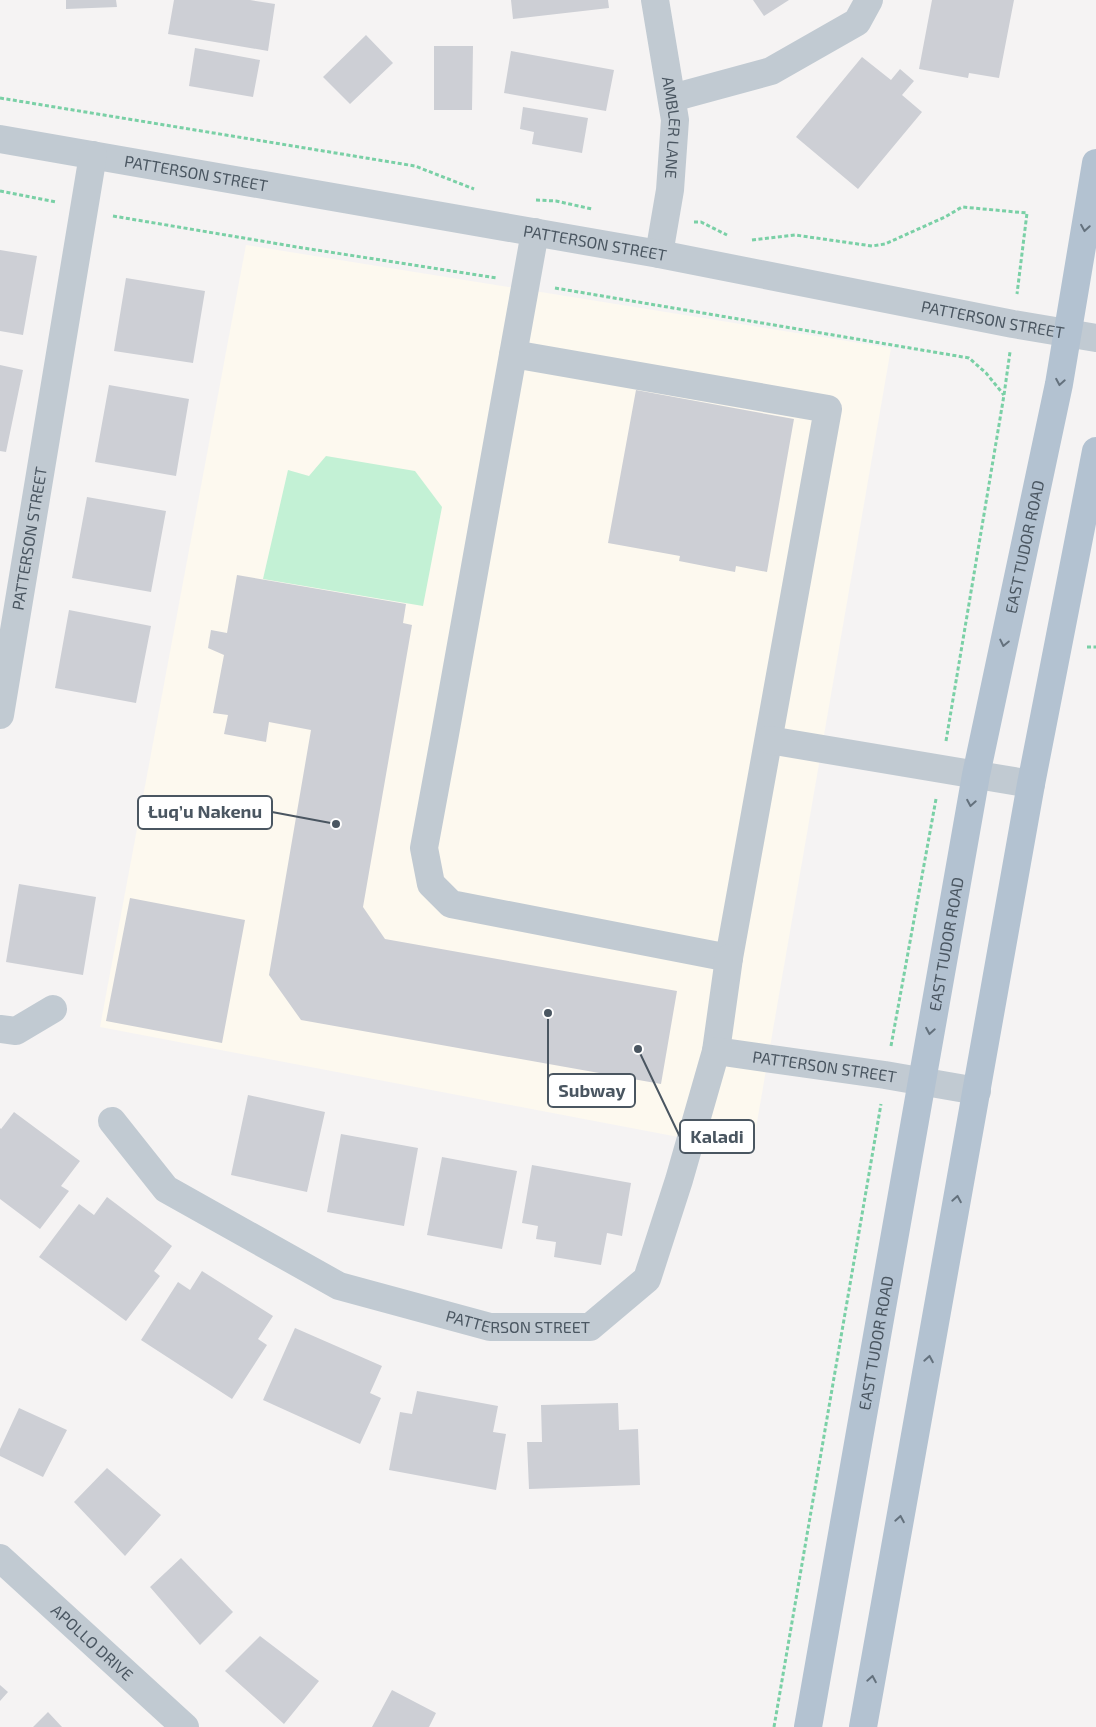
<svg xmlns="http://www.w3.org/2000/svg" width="1096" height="1727" viewBox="0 0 1096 1727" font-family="'Exo 2',sans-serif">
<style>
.commercial{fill:#fdf9ef}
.green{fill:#c3f1d5}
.building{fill:#cdcfd5}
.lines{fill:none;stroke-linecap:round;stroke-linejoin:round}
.path{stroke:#7ad0a6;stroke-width:3;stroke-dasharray:4 2.5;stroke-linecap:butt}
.minor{stroke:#c1cad2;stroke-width:28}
.major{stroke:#b3c2d1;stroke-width:28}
.oneway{stroke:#64717d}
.labels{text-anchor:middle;stroke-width:4;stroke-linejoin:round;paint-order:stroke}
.street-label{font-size:16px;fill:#4a5661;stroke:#fff}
.leader{fill:none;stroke:#4a5661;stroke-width:2}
.callout-dot{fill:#4a5661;stroke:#fff;stroke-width:2}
.callout{fill:#fff;stroke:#4a5661;stroke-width:2}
.callout-label{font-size:18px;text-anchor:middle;font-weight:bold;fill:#4a5661}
</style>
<rect width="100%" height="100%" fill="#f5f3f3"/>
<path class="commercial" d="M246 245 891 348 752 1151 100 1027Z"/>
<path class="green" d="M326 456 415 471 442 507 423 606 263 579 288 470 309 476Z"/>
<path class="building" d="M66 0H116L117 7 66 9Z
M174 0H250L275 4 268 51 168 34Z
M511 0H608L609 8 513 19Z
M753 0H789L764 16Z
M932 0H1014L999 78 969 73 968 78 919 69Z
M366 35 393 63 350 104 323 77Z
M434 46H473L472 110H434Z
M195 48 260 60 253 97 189 86Z
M511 51 614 70 606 111 504 93Z
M862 57 891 80 900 69 914 81 902 95 922 112 858 189 796 137Z
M523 107 588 118 582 153 532 144 534 132 520 129Z
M0 250 37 256 23 335 0 331Z
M126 278 205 291 193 363 114 351Z
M0 365 23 370 6 452 0 451Z
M109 385 189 399 176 476 95 462Z
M636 390 794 419 767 572 736 566 735 572 679 561 680 556 608 543Z
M87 497 166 511 151 592 72 578Z
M237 575 406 604 403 623 412 625 363 907 385 939 677 991 661 1084 301 1020 269 975 311 730 269 722 266 742 224 734 228 715 213 713 224 655 208 648 211 630 227 633Z
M69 610 151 626 136 703 55 688Z
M19 884 96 897 83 975 6 962Z
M130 898 245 920 222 1043 106 1021Z
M248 1095 325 1112 307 1192 231 1175Z
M14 1112 80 1161 61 1186 69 1191 40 1229 0 1199V1128L1 1129Z
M341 1134 418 1148 404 1226 327 1212Z
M442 1157 517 1171 502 1249 427 1235Z
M532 1165 631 1183 622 1236 607 1233 601 1265 554 1257 556 1242 536 1239 538 1226 522 1223Z
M107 1197 172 1246 154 1271 160 1276 126 1321 39 1257 79 1204 94 1215Z
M202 1271 273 1316 258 1339 267 1345 232 1399 141 1340 178 1282 190 1290Z
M295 1328 382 1366 370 1393 381 1398 360 1444 263 1400Z
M417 1391 498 1406 493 1432 506 1434 496 1490 389 1470 400 1412 412 1414Z
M618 1403 619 1430 638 1429 640 1485 529 1489 527 1442H542L541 1405Z
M19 1408 67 1430 43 1477 0 1456V1449Z
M107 1468 161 1515 125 1556 74 1502Z
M181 1558 233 1612 200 1645 150 1587Z
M260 1636 319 1681 284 1724 225 1671Z
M0 1685 8 1692 0 1701Z
M392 1690 436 1713 429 1727H372Z
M48 1712 62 1727H33Z"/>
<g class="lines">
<path class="path" d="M0 98 415 166 474 189
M0 191 56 202
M536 200 556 201 592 209
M113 216 297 247 497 278
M694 222H701L727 235
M752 240 795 235 872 246 885 244 945 217 962 207 1027 213 1017 294
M555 288 969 358 986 373 1004 395
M1087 647H1096
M946 741 1004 395 1010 352
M891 1046 936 799
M774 1727 881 1104"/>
<g class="minor">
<path id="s1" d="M655 0 675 120 670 190 659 254"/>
<path d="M672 98 771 71 857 22 869 0"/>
<path id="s2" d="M0 139 659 254 1013 324 1096 338"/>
<path d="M513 354 828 409 729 958 451 904 431 884 424 848C462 643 499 438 535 232"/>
<path id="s3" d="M0 715 93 155"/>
<path d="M769 740 1031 784"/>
<path d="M0 1029 16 1031 53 1009"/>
<path d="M716 1051 729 958"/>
<path id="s4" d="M112 1121 166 1189 339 1286 490 1327H590L647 1279 679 1180 716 1051 885 1075 977 1091"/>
<path id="s5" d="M0 1558 185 1727"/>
</g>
<g class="major">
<path id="s6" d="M808 1727 976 775 1059 384 1096 163"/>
<path d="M863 1727 1031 784 1096 451"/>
</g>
</g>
<defs><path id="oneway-chevron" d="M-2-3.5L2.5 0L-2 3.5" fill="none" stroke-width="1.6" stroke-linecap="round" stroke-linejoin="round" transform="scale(1.25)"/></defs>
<g class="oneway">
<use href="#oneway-chevron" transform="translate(1085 228) rotate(99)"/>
<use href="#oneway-chevron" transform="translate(1060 382) rotate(100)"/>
<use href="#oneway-chevron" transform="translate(1004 643) rotate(102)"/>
<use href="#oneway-chevron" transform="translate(971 803) rotate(100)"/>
<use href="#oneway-chevron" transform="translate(930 1031) rotate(100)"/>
<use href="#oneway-chevron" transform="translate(957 1199) rotate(-80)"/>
<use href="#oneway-chevron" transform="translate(929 1359) rotate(-80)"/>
<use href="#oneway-chevron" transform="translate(900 1519) rotate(-80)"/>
<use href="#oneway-chevron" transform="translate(872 1679) rotate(-80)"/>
</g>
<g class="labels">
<g class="street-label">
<text dy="6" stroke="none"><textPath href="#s1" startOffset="129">AMBLER LANE</textPath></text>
<text dy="6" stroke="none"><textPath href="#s2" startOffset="199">PATTERSON STREET</textPath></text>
<text dy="6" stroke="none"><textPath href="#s2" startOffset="604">PATTERSON STREET</textPath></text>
<text dy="6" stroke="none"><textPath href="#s2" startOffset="1009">PATTERSON STREET</textPath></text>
<text dy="6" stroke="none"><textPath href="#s3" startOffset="179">PATTERSON STREET</textPath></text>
<text dy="6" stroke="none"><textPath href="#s6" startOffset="1200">EAST TUDOR ROAD</textPath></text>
<text dy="6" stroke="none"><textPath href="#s6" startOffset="795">EAST TUDOR ROAD</textPath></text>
<text dy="6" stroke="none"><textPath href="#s4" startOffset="964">PATTERSON STREET</textPath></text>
<text dy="6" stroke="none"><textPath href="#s4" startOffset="469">PATTERSON STREET</textPath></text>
<text dy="6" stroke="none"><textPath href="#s6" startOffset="390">EAST TUDOR ROAD</textPath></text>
<text dy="6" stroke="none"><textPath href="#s5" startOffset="125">APOLLO DRIVE</textPath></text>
</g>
</g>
<path class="leader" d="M336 824L272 812M548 1013L548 1091M638 1049L680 1137"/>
<g class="callout-dot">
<circle cx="336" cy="824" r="5"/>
<circle cx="548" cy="1013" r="5"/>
<circle cx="638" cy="1049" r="5"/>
</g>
<g class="callout">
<rect x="138" y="796" width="134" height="33" rx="5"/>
<rect x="548" y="1074" width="87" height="33" rx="5"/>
<rect x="680" y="1120" width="74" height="33" rx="5"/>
</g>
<g class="callout-label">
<text x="205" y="818">Łuq’u Nakenu</text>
<text x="592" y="1097">Subway</text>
<text x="717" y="1143">Kaladi</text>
</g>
</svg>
